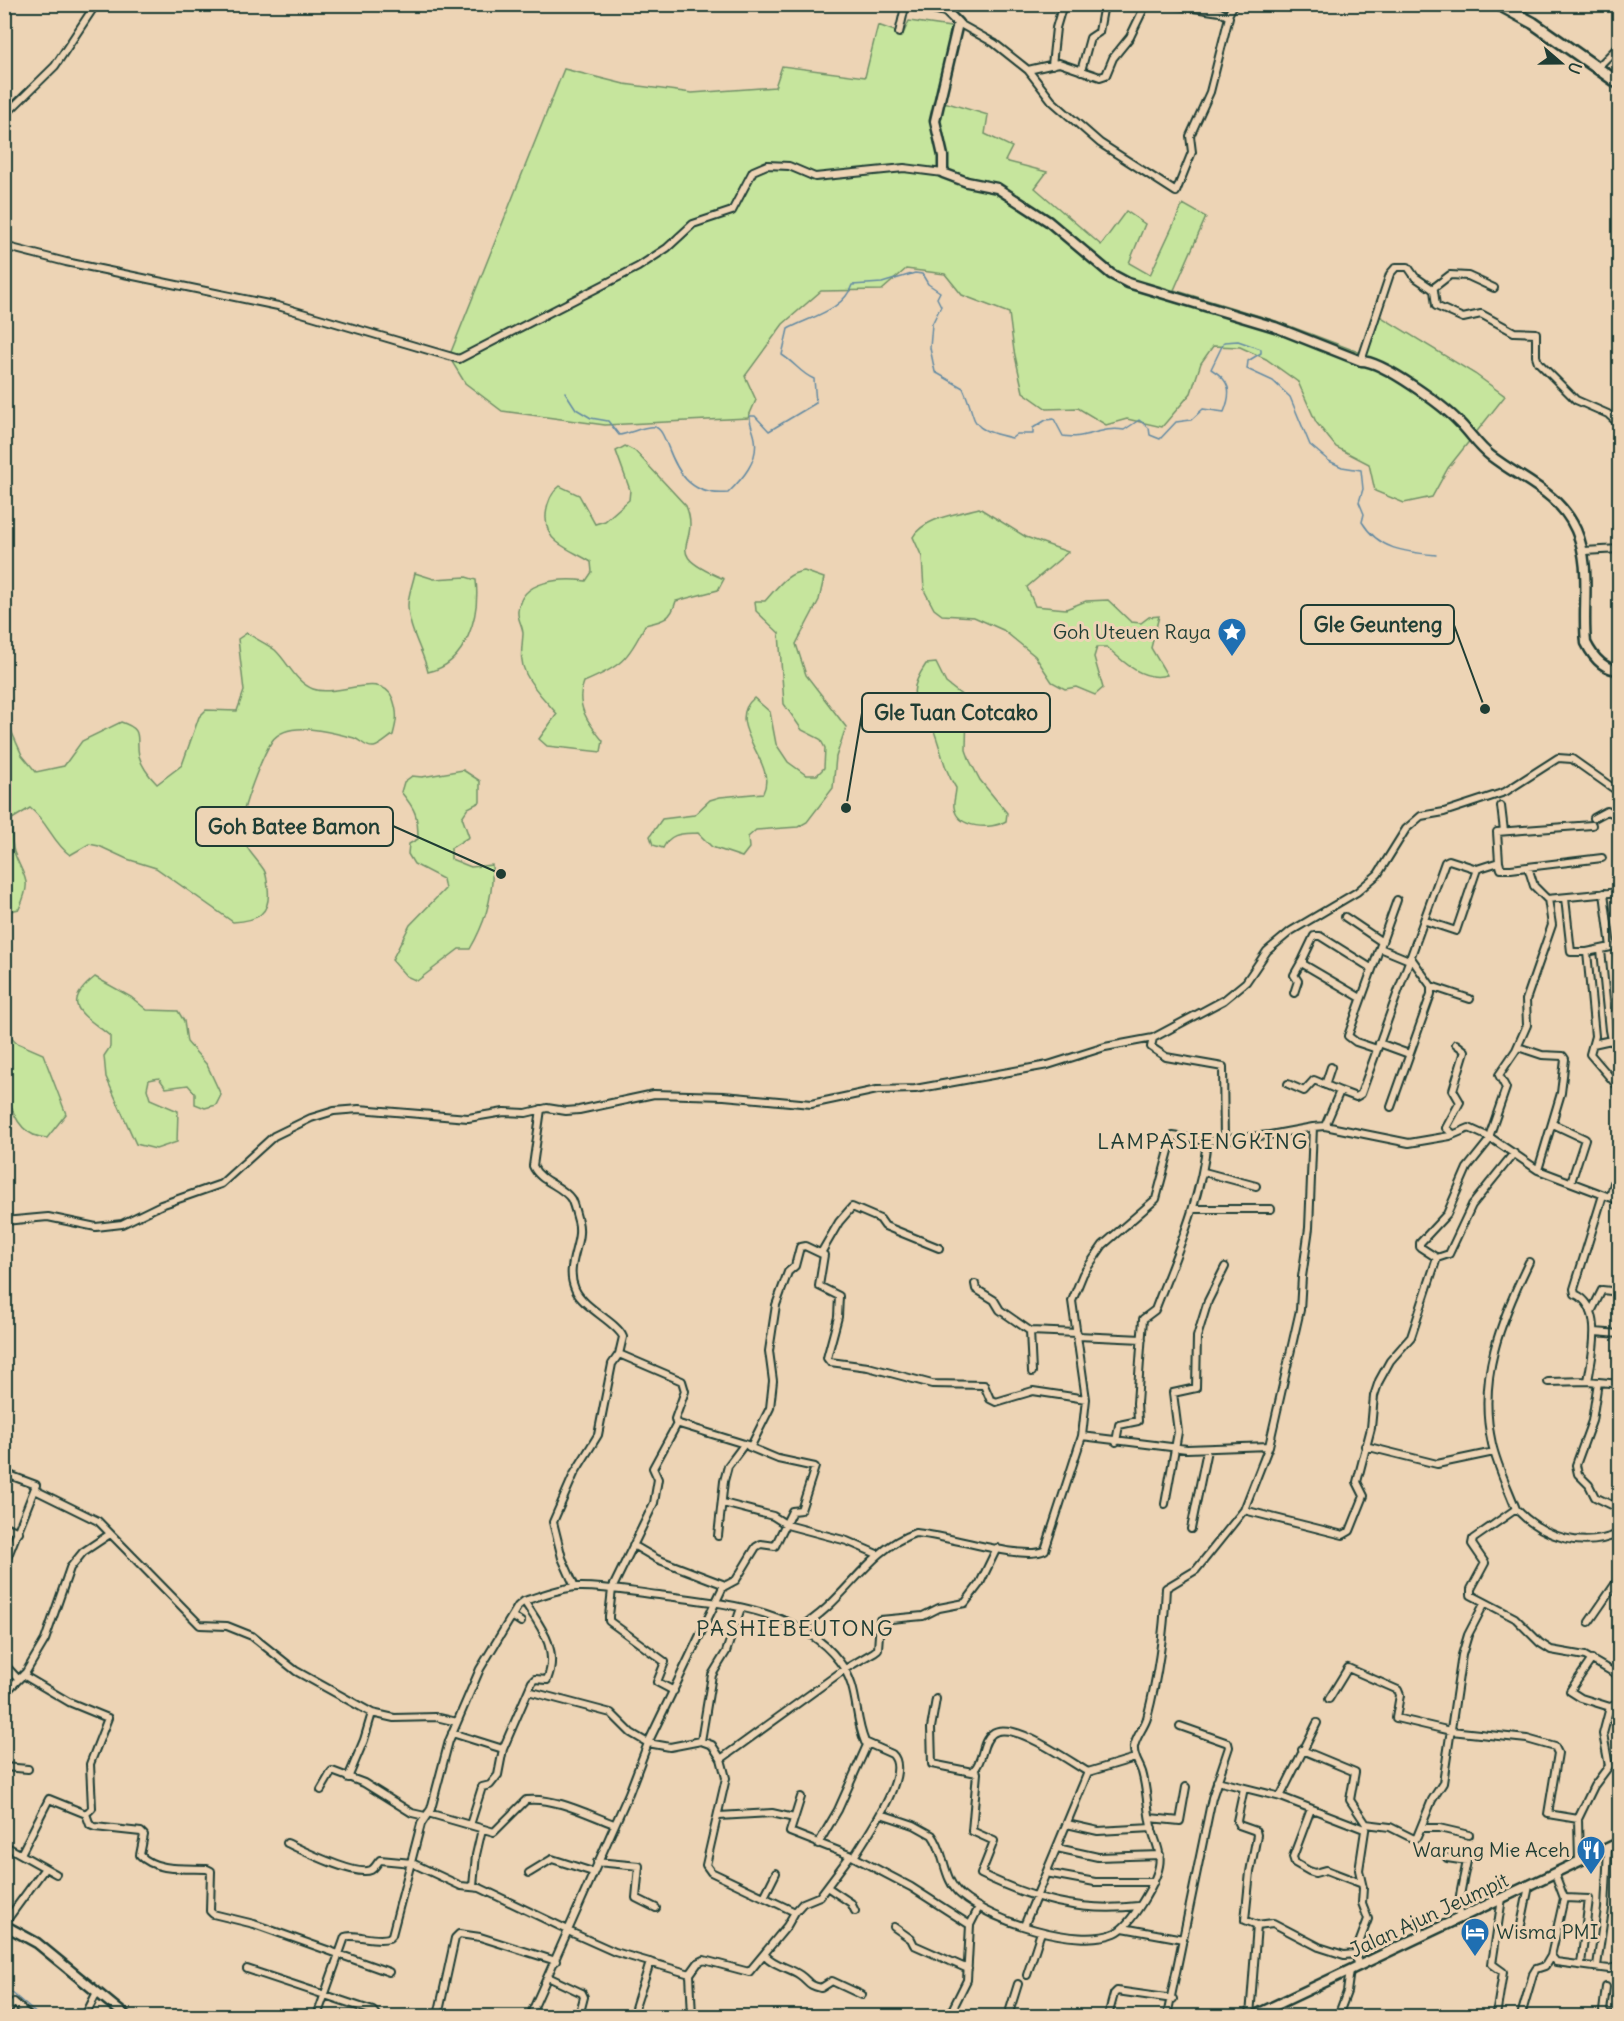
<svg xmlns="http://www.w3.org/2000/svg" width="1624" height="2021" viewBox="0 0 1624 2021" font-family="Delius,sans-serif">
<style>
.green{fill:#c6e59d;stroke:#729168;stroke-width:1.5}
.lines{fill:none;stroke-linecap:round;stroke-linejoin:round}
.stream{stroke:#638aa2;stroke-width:1.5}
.street-casing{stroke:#1f3d34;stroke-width:10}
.secondary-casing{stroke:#1f3d34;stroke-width:13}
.highway-casing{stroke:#1f3d34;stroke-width:15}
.street{stroke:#edd4b5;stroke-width:6}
.secondary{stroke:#edd4b5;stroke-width:8}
.highway{stroke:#edd4b5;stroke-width:10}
.labels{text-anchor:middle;stroke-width:6;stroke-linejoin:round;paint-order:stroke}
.poi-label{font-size:20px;fill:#1f3d34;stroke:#edd4b5;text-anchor:end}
.street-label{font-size:20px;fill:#1f3d34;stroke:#edd4b5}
.quarter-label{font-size:22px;letter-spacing:1.5px;fill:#1f3d34;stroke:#edd4b5}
.leader{fill:none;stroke:#1f3d34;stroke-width:2}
.callout-dot{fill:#1f3d34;stroke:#edd4b5;stroke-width:2}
.callout{fill:#edd4b5;stroke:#1f3d34;stroke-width:2}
.callout-label{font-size:21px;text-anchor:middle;font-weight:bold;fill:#1f3d34}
</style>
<rect width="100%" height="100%" fill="#edd4b5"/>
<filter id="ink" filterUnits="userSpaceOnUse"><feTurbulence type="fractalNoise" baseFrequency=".0167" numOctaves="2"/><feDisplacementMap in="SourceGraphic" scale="12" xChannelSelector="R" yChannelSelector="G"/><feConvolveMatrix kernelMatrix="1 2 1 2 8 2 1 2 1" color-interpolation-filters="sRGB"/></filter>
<g filter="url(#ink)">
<path class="green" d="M909 21 957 28 944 102 988 115 985 134 1012 147 1005 161 1047 172 1035 188 1101 245 1126 211 1145 224 1129 263 1150 275 1183 204 1206 217 1174 290 1276 321 1361 353 1375 313 1475 374 1505 396 1448 468 1432 497 1404 503 1375 491 1369 464 1336 447 1316 422 1298 382 1266 359 1240 347 1213 346 1201 363 1191 393 1162 427 1127 419 1106 425 1078 408 1047 409 1023 392 1014 351 1009 313 962 295 945 274 906 269 882 290 821 291 783 324 745 376 756 400 748 418 605 425 502 411 465 383 449 357 564 69 624 84 692 93 775 87 782 66 865 77 878 25 903 34Z
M625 446 635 451 686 506C703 546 656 551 724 579L718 590 676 601C671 620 662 621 645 625 628 660 620 667 584 682 574 705 589 724 603 741L601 752 547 746 539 739 557 714C546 701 534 690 526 674 519 660 522 649 523 634 523 626 517 619 518 611 521 579 563 578 586 581L592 572 591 562C580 555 567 550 557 542 540 529 544 498 560 486L579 495 595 524 605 521 629 500 630 490 616 451Z
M979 508 1026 537 1068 552 1027 587 1035 606 1066 609 1086 601 1108 600 1131 622 1141 623 1149 617 1159 616 1151 648 1167 675C1143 682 1123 662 1107 647H1097L1094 657 1103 688 1095 695 1076 687 1065 689 1052 682 1035 656 1003 630 974 617 942 615 934 609 924 590 922 557 913 537C924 517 959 514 979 508Z
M804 571 824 578 819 600 796 644 806 675 846 727 836 757 833 788 807 822 798 827 756 830 748 837 749 848 742 857 712 847 698 833C682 834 671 832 663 848L653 845 650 836 662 819 694 815 710 800 720 797 763 793C779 763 722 725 754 698L770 712 776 744 788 762 806 775H817L824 768 825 748 820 739 802 730 784 704 779 633 756 611 755 601H765C777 588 786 573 804 571Z
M415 573 434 579 466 577 476 580C480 615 467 664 428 672 423 650 408 629 408 605 408 595 413 583 415 573Z
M247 633C256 639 267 644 275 650 288 662 295 682 313 689 336 698 383 670 393 699 398 714 397 720 393 735 388 738 380 746 374 747 365 748 361 740 354 738 332 732 287 719 272 741 262 756 241 810 241 827 242 847 254 855 264 870 267 875 267 882 268 888 271 913 258 921 233 922L156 868 127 859 99 846 89 844 70 855C53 843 47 821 30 808L12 819C12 829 11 843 14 852 24 880 33 878 19 909L5 912V717L22 755 36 772 64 766 82 741 121 722C145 730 135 737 139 756 142 767 150 777 157 784L182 765 199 717 206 710 237 711 244 691 238 639Z
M936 663 946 683 964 697 967 707 966 750 970 761 980 780 1007 813 1006 821C992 830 957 829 954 807 953 802 956 794 956 788 944 770 942 752 934 731 922 700 901 701 926 664Z
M463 770 480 781V802L468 808 462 817 469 837 451 848V859L471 867 492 865C494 895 485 923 470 949H459L417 981 406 976 392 960 410 925 445 889 443 879 414 864 408 854 409 844 418 839C418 816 416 810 401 792L404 782 412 776 422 777Z
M95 977 131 997 147 1010 178 1011 184 1021 187 1042 207 1065 221 1095 216 1105 205 1108 195 1104V1093L188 1085 166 1088 159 1078 149 1080 147 1089 150 1099 178 1111 177 1142 156 1149 136 1144 106 1077 104 1056 110 1047V1036C84 1014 58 1006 95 977Z
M5 1030 15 1042 43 1054 66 1114 47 1138C1 1136 4 1064 5 1030Z"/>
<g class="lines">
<path class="stream" d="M565 392 576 409 591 418 608 421 619 435C630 434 645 425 655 427 672 431 668 499 728 493 742 479 759 461 755 439 754 431 749 423 750 416H755L769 431 816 403 814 379C801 374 795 363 782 355L788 329C810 317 844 310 852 285L882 283 915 273 922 274 928 284 940 292 937 298 941 306 932 324 930 348 935 372 963 388C979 423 965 428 1012 438L1017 434H1033V428L1046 420 1054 419 1063 436C1086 440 1101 426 1124 430L1139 420 1149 428 1150 435 1160 439 1176 422 1191 420 1203 409 1224 412C1232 392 1231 381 1211 369L1224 342 1238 341 1261 349V353L1248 361 1247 369 1273 381 1290 397 1310 445 1329 461 1342 467 1361 470 1363 489 1359 502 1364 514 1362 522C1379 550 1405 552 1436 555
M4 1986 39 2016"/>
<g class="street-casing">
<path id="street" d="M1378 6V4
M1228 15 1234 4
M958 23 994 43 1028 70 1059 63 1100 77 1106 75 1113 58 1130 37 1146 4
M899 33 905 7 917 5 948 13
M1052 65 1056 28 1063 4
M1597 68 1620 45
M1028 70 1052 101 1100 143 1176 192 1192 152 1190 136 1210 92 1229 17 1220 12 1167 4
M1081 71 1090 38 1099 32 1104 4
M4 116 55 66 96 4
M4 246 66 262 278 306 459 359 638 267 667 248 693 224 732 211 753 171 767 165 789 166 815 177 904 168 943 173
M1432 289 1450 275 1468 276 1494 288
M1361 361 1390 274 1396 267H1408L1415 277 1434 290 1436 306 1463 318 1481 314 1514 332 1536 333V356L1538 362 1576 400 1608 414 1620 425
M1584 551 1620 549
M1501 806 1504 831
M1594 818 1607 811 1620 816
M1499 862 1501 869H1511L1602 858
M1528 867 1534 886 1547 899 1620 892
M1565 898 1571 952H1587L1611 947 1604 893
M1345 917 1382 942
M1426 921 1456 931 1477 869 1499 862 1497 832 1592 825
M1380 948 1409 960
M1601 950 1609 1030 1611 1040 1620 1049
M1587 952 1595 1036 1590 1054 1620 1089
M1431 986 1470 999
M1294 993 1298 981 1294 975 1302 961
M1361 998 1303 964V959L1314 936H1320L1371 968
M1153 1038 1151 1047 1166 1057 1223 1067 1224 1140
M1379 1043 1409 1054
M1593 1044 1611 1040
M1518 1047 1542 1055 1563 1056 1565 1059 1561 1093 1538 1170
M1377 1049 1356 1042 1348 1036 1397 900
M1288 1084 1304 1091 1314 1080 1340 1091
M1325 1085 1331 1067
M1391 1107 1431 994V986L1411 958
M541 1109 533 1166C540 1182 562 1185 571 1199 574 1205 576 1214 578 1221 584 1243 564 1265 575 1289 583 1308 617 1322 623 1337L619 1354 612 1364 598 1435 574 1474 553 1522 562 1558 575 1587
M1553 1124 1585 1139 1571 1182
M1325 1126 1340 1091 1356 1097 1361 1094 1445 862 1449 860 1477 869
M1313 1127 1325 1126 1409 1143 1450 1136 1469 1128 1491 1138 1538 1170 1620 1201
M1453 1134 1446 1128 1460 1102 1453 1090 1465 1051 1456 1044
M1489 1137 1506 1088 1499 1075 1516 1050 1527 1025 1526 1000 1552 925 1548 899
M1204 1172 1256 1186
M1610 1197 1620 1162
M1193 1209H1271
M4 1221 48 1217 96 1227 122 1224 161 1205 221 1184 274 1136 311 1118 334 1111 359 1109 468 1118 504 1112 526 1113 547 1108 566 1111 579 1110 654 1094 724 1096 811 1104 877 1090 915 1089 1048 1065 1105 1047 1153 1038 1224 1000 1246 982 1267 951 1291 931 1357 892 1378 874 1406 829 1421 816 1444 812 1505 792 1558 758 1572 759 1620 793
M821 1253 839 1222 852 1207 880 1219 885 1226 939 1248
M1437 1258 1449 1254 1472 1205 1514 1153
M975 1284 976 1289 994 1300 1000 1310 1030 1331 1077 1333
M1591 1312 1602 1290 1620 1292
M1030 1331 1032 1372
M1595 1332 1620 1334
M1078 1336 1142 1339
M619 1354 682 1381 685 1391 675 1419 676 1423 751 1446 770 1408 773 1381 769 1351 776 1305 788 1272 795 1266 800 1247 805 1246 824 1255 819 1286 839 1296 838 1317 827 1358 830 1362 868 1367 932 1384 984 1385 990 1399 996 1402 1033 1391 1086 1399
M1588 1381C1592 1356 1605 1307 1575 1294L1574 1289 1603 1195
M1548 1382 1588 1381 1620 1384
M1598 1382 1592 1421 1576 1465 1578 1474 1589 1485 1595 1497 1620 1509
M1116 1442 1119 1425 1138 1421 1137 1403 1143 1319 1155 1310C1176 1255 1201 1200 1207 1141
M1365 1446 1437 1464 1494 1452
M4 1473 36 1485 4 1566
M35 1490 98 1521 200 1625 227 1626 252 1636 296 1671 372 1713 394 1718 436 1717 457 1722
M723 1503 773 1516 787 1525 847 1541 877 1554
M1165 1504 1178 1432 1173 1393 1196 1388 1197 1337 1208 1301 1225 1267
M1516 1509C1508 1488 1497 1466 1492 1444 1477 1378 1501 1320 1529 1262
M1244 1510 1343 1535 1350 1531 1364 1496 1357 1482 1371 1428 1374 1396 1379 1381 1390 1361 1411 1337 1437 1258 1420 1247V1243L1447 1214 1467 1168 1491 1138
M4 1526 19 1532
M1191 1529 1207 1450
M718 1536 724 1481 728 1466 743 1446
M633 1545 657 1559 725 1585
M512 1616 521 1622
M1589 1622 1620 1577
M799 1628C845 1603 866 1550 915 1533 944 1534 1024 1562 1045 1550L1082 1436
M1592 1659 1570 1691 1581 1698 1610 1707
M4 1664 18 1679
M1620 1666 1616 1674 1620 1678
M1616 1674 1585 1656 1551 1650 1540 1643 1515 1618 1471 1595V1589L1485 1563 1472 1544 1473 1539 1516 1509C1544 1538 1583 1550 1620 1533
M23 1675 69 1702 108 1718 90 1764 92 1808 86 1814
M528 1691 611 1713 631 1733 648 1743 670 1747 701 1741 712 1745 721 1759 726 1778 706 1865 711 1872 795 1912 803 1903 820 1896 850 1856
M674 1691 657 1682 665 1662 609 1621V1616L612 1589 654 1503 658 1479 653 1468 677 1424
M4 1694 26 1672 45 1640 70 1568 83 1552 110 1534
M936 1699 931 1728 932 1764 977 1773 972 1831 994 1841 981 1874C1032 1899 1081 1913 1138 1906
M1329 1699 1348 1668 1398 1690 1400 1695 1396 1718 1451 1731 1527 1739 1555 1747 1558 1753 1548 1814 1578 1819
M452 1733 503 1749
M701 1741 712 1675 726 1652 741 1608
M1302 1750 1355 1772 1350 1800 1366 1824
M721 1759 845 1669 874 1652 878 1649 880 1620 923 1616 939 1608 965 1603 980 1583 997 1548
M4 1767 28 1769
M974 1770C984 1760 981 1742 992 1734 1011 1718 1070 1762 1088 1772
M348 1778 364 1740 372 1713
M1217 1781 1281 1797 1364 1829
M1244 1788 1237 1821 1239 1825 1256 1831 1257 1835 1250 1872 1245 1920 1257 1925 1250 2016
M321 1790 332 1771 364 1783 412 1813 425 1816
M1280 1797 1317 1723
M1311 1809 1293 1857 1295 1863 1309 1871 1315 1873 1326 1870 1360 1883
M428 1813 494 1832 526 1800C555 1797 587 1814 614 1824
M86 1814 90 1825 95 1827 141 1832 144 1835 140 1855C156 1872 186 1868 207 1869L211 1871 210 1911 213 1914 254 1924 389 1972
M881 1814 914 1825 932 1835C946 1853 942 1879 961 1895 991 1921 1077 1949 1115 1933 1131 1926 1156 1882 1159 1866 1162 1851 1154 1840 1151 1826 1147 1808 1147 1789 1142 1772 1139 1763 1133 1757 1134 1747 1136 1736 1144 1728 1147 1718 1158 1676 1164 1631 1166 1588L1196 1570 1244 1510 1269 1446 1300 1310 1302 1277 1309 1228 1313 1127 1270 1135 1207 1141 1173 1136 1156 1199 1103 1245 1083 1274 1072 1301 1086 1399 1082 1436 1187 1449 1269 1446
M719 1816 772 1813 794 1818
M1150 1818 1180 1821 1186 1787
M1067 1824 1098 1831 1152 1828
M470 1825 482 1787 490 1785 498 1775 503 1749 532 1682 535 1679 547 1680C560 1649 540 1626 524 1601
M1421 1828H1439L1469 1835
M287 1843C302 1850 356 1877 371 1870 375 1868 377 1863 380 1860L412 1863 461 1886 480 1888 568 1930
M818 1844 838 1810 867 1745
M4 1845 56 1874
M1057 1848 1098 1857 1160 1855
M21 1854 49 1799 86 1814
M854 1857 911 1887 970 1925
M1447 1858 1467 1861C1463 1882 1458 1897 1459 1918
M597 1862 639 1866 636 1898 656 1908
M1579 1862 1578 1819 1594 1786 1609 1766 1603 1734 1610 1707 1617 1704 1620 1699
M529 1873 552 1859 593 1872
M1046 1873 1095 1882H1154
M1555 1874 1564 1898 1551 1956 1556 1962 1609 1969 1620 1966
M473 1886 476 1855 482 1829
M827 1887 851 1903 855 1911
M764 1897 776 1873
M1564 1898 1589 1899 1581 1964
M4 1924 45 1868
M1257 1925 1273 1923 1319 1947 1344 1955 1355 1954
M1521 1925 1529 1886
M1024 1926 1088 1772 1135 1758
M894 1927 911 1939 914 1945 968 1969
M1123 1928 1183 1939
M568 1931 615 1952 690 1974 692 2016
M765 1955C774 1966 789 1967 800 1975 810 1982 807 1985 821 1988L832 1981 862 1995
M1359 1966 1355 1954 1368 1919 1362 1903 1363 1888 1359 1870 1366 1824 1390 1827 1414 1839 1417 1837 1432 1800 1443 1783 1462 1655 1468 1635 1484 1604
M1597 1966 1605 1909 1608 1848
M247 1969 373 2011 377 2016
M690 1974 698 1963 704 1960 749 1972 787 1926 795 1912
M1027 1975 1041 1932
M548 1977 582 1993 584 1997 579 2016
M1606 1987 1603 2011 1606 2015H1620
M1522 2012 1533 1974 1536 1969 1545 1966 1551 1956
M4 2015 14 2002 29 2016
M949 2015 962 2016
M85 2016 96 1994
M317 2016 345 1937C353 1933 374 1942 389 1938L392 1935 421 1824 431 1809 449 1741 480 1669 518 1606 524 1601C540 1596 560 1588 577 1587 604 1586 632 1592 659 1595 719 1603 799 1608 839 1661 860 1688 853 1713 865 1742L892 1754C913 1773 865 1838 854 1857L790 1832 801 1797
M438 2016 455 1938 459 1934 480 1937 556 1961
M530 2016 629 1793 648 1743 723 1587 736 1580 756 1547 761 1544 775 1546 792 1511 801 1510 815 1467 778 1459 749 1447
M633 2016C637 1997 645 1981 650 1962
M949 2016 967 1980 970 1925 979 1907
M1008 2016 1018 1984
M1108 2016 1114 1994 1117 1991 1173 1999
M1167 2016 1212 1798 1229 1747 1228 1743 1180 1726
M1338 2016 1347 1992 1350 1970
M1496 2016 1503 1972 1492 1964 1502 1898"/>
</g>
<g class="secondary-casing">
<path id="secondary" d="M951 4 948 13 958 23 935 121 943 156V173L967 182 997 188 1048 221 1111 274 1128 283 1275 327 1361 361C1383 361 1444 406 1460 423 1471 434 1479 447 1491 456 1522 480 1559 492 1576 530 1592 567 1582 605 1586 643 1593 657 1603 670 1620 670
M4 1925 37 1943 126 2016
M1253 2016 1620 1842"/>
</g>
<g class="highway-casing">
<path id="highway" d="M1498 4 1533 23 1620 84"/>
</g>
<use href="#street" class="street"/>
<use href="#secondary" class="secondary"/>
<use href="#highway" class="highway"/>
</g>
</g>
<defs>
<g id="sight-pin" transform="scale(1.5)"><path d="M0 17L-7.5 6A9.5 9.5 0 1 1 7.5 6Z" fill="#1f6fb2" stroke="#edd4b5"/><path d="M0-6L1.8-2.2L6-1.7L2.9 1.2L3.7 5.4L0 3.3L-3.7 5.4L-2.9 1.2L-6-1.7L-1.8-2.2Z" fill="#fff"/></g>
<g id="restaurant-pin" transform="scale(1.5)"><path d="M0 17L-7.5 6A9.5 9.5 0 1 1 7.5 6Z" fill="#1f6fb2" stroke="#edd4b5"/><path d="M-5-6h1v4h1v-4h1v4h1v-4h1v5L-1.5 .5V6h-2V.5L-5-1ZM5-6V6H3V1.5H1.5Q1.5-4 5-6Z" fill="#fff"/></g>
<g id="hotel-pin" transform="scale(1.5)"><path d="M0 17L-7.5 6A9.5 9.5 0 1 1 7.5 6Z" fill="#1f6fb2" stroke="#edd4b5"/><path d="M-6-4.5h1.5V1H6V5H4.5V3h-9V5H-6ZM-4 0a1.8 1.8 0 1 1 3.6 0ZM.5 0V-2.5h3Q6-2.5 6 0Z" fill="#fff"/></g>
</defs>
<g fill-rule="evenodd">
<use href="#sight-pin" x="1232" y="632"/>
<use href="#restaurant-pin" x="1591" y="1850"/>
<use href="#hotel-pin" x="1475" y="1932"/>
</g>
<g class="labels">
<g class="poi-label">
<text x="1211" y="639">Goh Uteuen Raya</text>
<text x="1570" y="1857">Warung Mie Aceh</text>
<text x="1496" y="1939" text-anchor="start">Wisma PMI</text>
</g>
<g class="street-label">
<text transform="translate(1429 1915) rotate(-25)" y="7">Jalan Ajun Jeumpit</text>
</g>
<g class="quarter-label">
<text x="1203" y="1149">LAMPASIENGKING</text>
<text x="795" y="1636">PASHIEBEUTONG</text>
</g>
</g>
<path class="leader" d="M1485 709L1454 625M846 808L862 713M501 874L393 826"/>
<g class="callout-dot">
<circle cx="1485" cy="709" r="6"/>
<circle cx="846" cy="808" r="6"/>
<circle cx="501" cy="874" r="6"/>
</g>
<g class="callout">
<rect x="1301" y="605" width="153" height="39" rx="6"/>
<rect x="862" y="693" width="188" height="39" rx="6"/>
<rect x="196" y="807" width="197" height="39" rx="6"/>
</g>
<g class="callout-label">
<text x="1378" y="632">Gle Geunteng</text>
<text x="956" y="720">Gle Tuan Cotcako</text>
<text x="294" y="834">Goh Batee Bamon</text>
</g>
<rect width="1624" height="2021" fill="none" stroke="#edd4b5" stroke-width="24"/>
<rect x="12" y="12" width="1600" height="1997" fill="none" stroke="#1f3d34" stroke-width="2" filter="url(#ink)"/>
<g transform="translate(1561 63) rotate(110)" stroke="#edd4b5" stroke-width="4.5" paint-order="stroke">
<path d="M0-4.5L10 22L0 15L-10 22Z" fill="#1f3d34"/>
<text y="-9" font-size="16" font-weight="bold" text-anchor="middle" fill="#1f3d34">U</text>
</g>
</svg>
